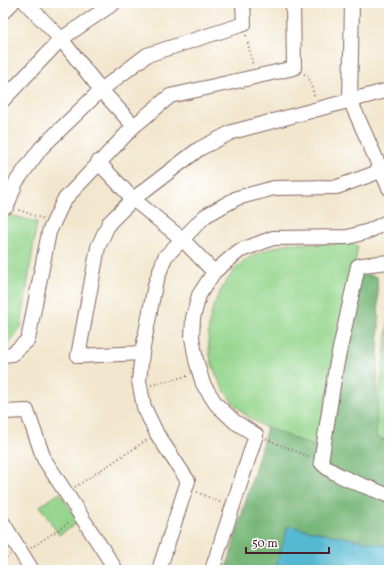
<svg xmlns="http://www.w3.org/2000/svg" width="392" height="573" viewBox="0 0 392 573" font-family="Vollkorn,serif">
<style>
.green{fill:#94d58c;stroke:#6f7a5c}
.forest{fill:#77b678;stroke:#606a52}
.water{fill:#52b8d0;stroke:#4e6c7e}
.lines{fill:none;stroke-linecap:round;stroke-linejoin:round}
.minor-casing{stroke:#856564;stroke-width:16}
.path{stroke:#856564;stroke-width:2;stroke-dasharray:1 3;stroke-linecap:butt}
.minor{stroke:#fff;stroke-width:14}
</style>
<rect width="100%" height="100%" fill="#fff"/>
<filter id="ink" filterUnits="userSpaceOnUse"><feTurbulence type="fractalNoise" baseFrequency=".025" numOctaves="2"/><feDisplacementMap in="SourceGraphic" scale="8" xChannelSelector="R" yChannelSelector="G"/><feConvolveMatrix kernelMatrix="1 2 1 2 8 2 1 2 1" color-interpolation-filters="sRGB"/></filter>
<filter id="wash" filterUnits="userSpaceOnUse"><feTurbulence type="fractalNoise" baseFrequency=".012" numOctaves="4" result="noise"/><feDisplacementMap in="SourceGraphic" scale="16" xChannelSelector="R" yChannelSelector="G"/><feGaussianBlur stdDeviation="0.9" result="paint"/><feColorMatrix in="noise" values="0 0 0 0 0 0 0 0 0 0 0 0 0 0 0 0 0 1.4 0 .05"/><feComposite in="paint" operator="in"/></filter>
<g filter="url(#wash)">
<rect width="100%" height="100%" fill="#f2e7ce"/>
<path class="green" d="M3 213 37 222 21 327 7 347 3 348Z
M289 243 353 244 358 247 318 448C292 438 256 428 237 407 204 370 198 323 226 282 230 277 233 271 237 267 250 254 271 248 289 243Z
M388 323H389V441L374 436Z
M60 493 79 522 59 535 40 506Z"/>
<path class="forest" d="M353 271 377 277 379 322 376 438 389 441V570H226L267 427 317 448Z"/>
<path class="water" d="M288 526 389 546V570H275Z"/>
</g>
<g filter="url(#ink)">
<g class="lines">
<g class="minor-casing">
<path id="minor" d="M26 3 61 39 101 90 134 126
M352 3 350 100 389 188
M3 12 12 3
M3 100 61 39 114 3
M98 162 133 199 182 239 214 272
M3 205 7 206 16 182 41 148 101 90 147 55 244 24 243 3
M389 262 362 265 358 266 336 367 321 462C331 476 372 488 389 496
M142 353 78 356 98 247 109 223 133 199 199 149 232 132 389 90
M3 355 12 354 28 340 49 232 64 200 134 126 170 96 294 68 293 3
M3 412 27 411 44 459 116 570
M3 523 32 570
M159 570 188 481 157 434 144 407 139 381 142 353 155 285 165 257 205 216 237 198 274 188 337 187 381 171
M212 570 256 435 235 422 216 404 203 384 196 360 192 337 193 318 199 295 214 272 239 251 273 238 348 237 369 231 389 221"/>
</g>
<path class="path" d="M246 35 253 66
M304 74 308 76 315 98
M19 210 43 219
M151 385 187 376
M266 439 310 457
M75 487 147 440
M197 492 222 503
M31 548 71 521
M3 560 10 555"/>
<use href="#minor" class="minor"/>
</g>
</g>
<rect width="392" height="573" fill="none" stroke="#fff" stroke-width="16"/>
<path d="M246 547v6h83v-6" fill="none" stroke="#4a1f2b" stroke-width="2"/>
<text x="252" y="547" font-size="12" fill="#4a1f2b" stroke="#ffffff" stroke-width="3" paint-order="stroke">50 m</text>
</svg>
